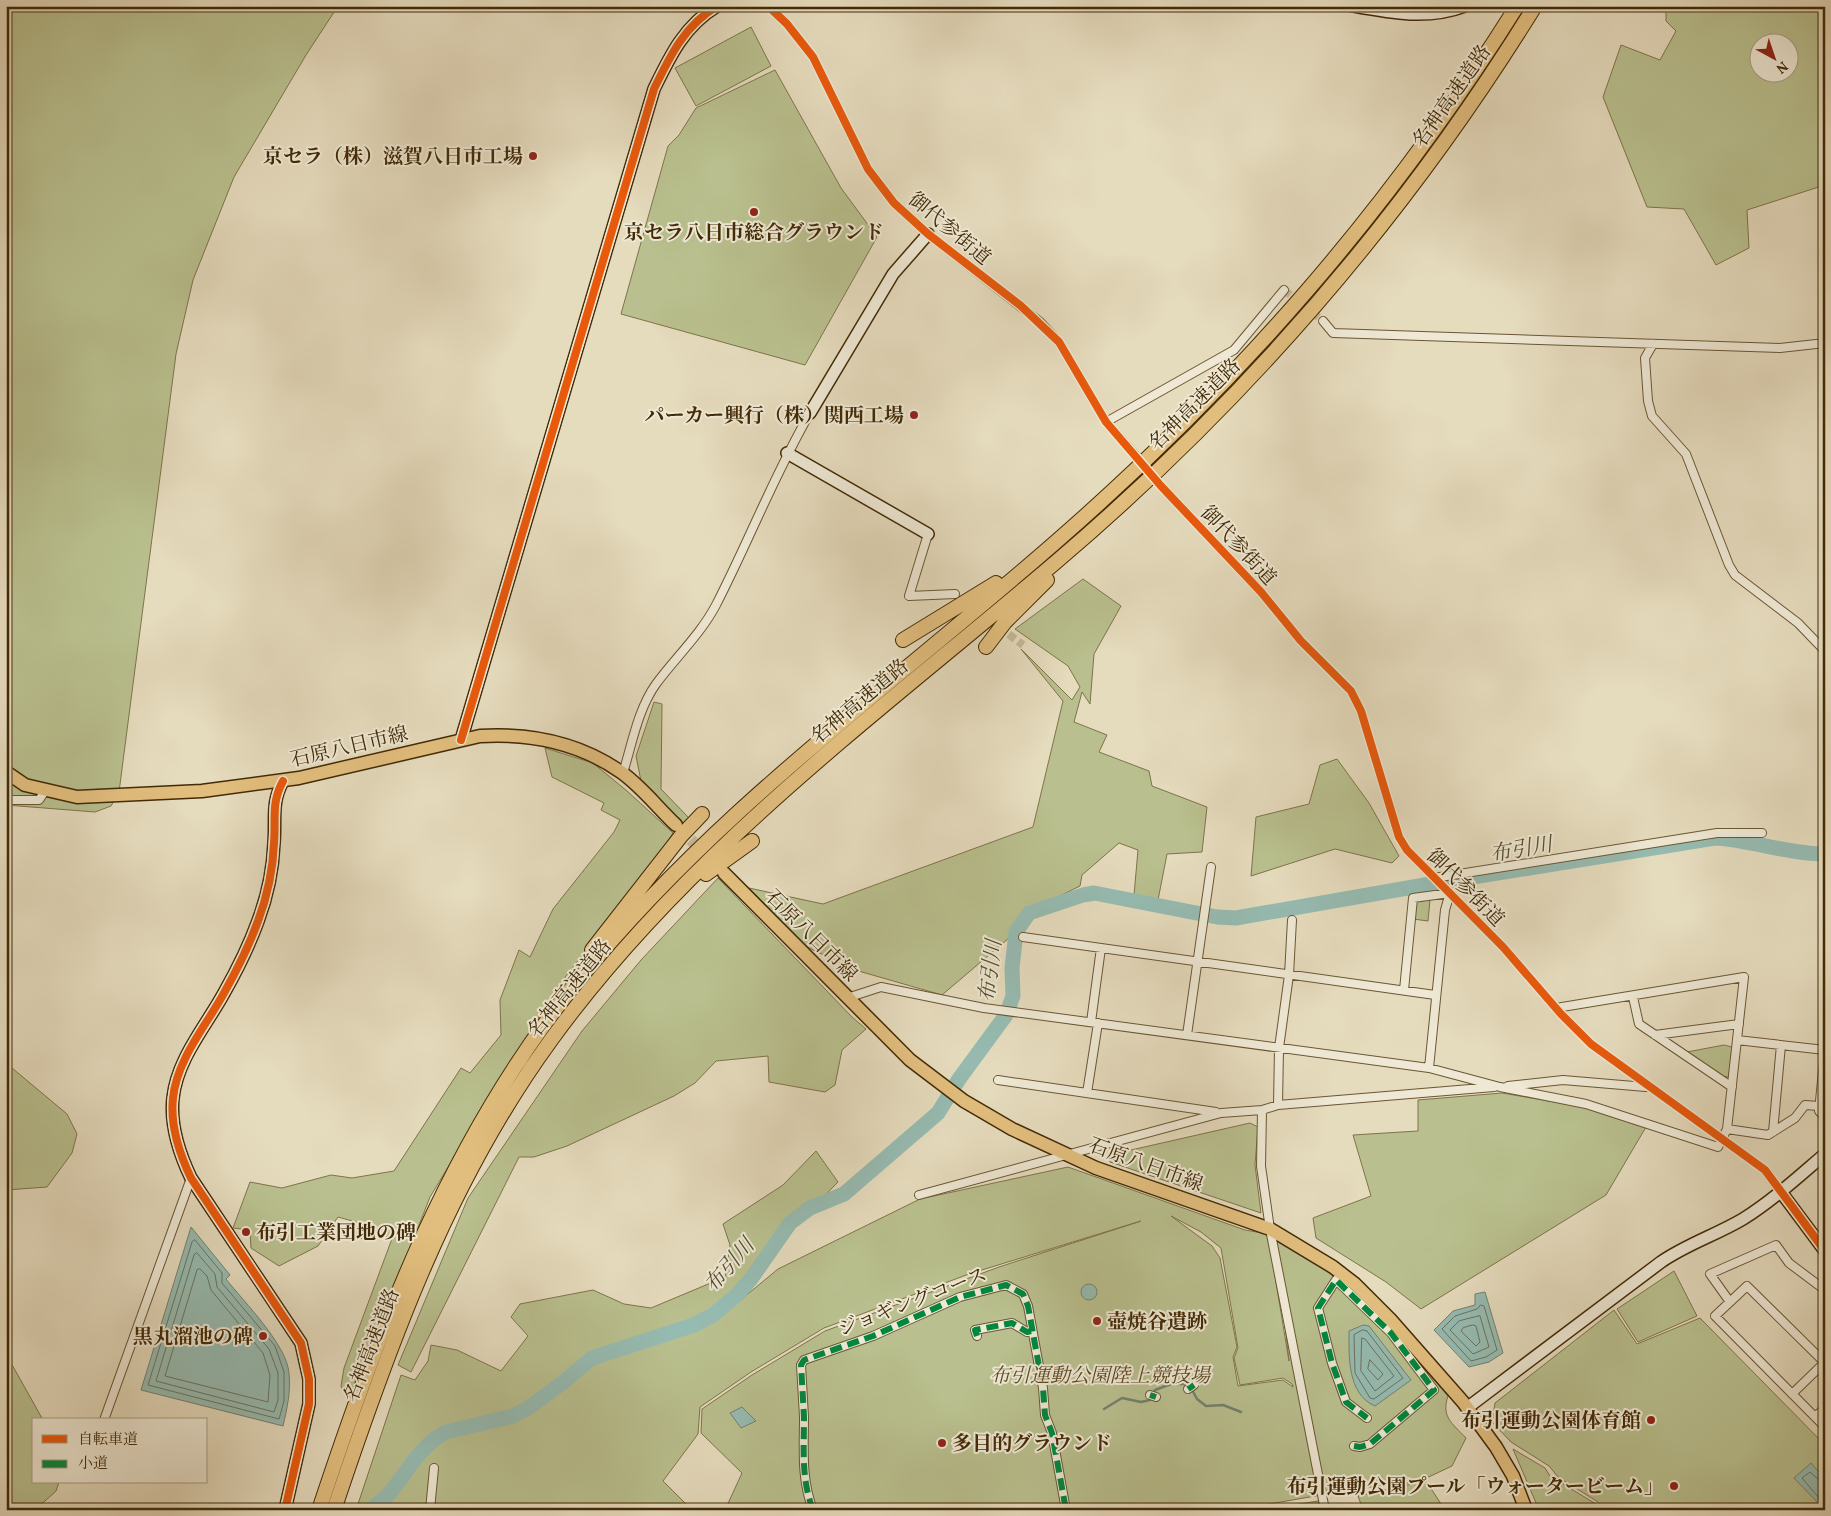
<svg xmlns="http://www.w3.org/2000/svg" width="1831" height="1516" viewBox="0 0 1831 1516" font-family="Vollkorn,'Noto Serif JP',serif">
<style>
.green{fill:#b9bf8e;stroke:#7e744a;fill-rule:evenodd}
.water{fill:#96bbb1;stroke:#74816d}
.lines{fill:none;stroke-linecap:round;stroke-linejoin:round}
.shore{stroke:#6c725c;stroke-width:1}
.stream{stroke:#74816d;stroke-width:2.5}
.river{stroke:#96bbb1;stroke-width:15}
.street-tunnel{stroke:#c4b898;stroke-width:8;stroke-dasharray:8 4;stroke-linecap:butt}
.primary-tunnel{stroke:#c4b898;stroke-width:12;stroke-dasharray:12 6;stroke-linecap:butt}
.street-casing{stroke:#6b5634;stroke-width:10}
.secondary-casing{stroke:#422a06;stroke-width:14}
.primary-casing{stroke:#422a06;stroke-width:15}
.highway-casing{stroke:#422a06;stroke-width:16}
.street{stroke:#eee8d4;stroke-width:8}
.secondary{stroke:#eee8d4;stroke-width:11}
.primary{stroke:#e2be7e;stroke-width:12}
.highway{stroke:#e2be7e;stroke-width:14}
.quiet{stroke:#00873e;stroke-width:6;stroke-dasharray:12 6;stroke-linecap:butt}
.cycleway-casing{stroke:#eee8d4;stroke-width:11}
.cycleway{stroke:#e8590c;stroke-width:8}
.poi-dot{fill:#8f2418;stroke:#eee8d4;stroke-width:2}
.labels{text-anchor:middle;stroke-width:4;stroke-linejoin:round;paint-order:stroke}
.street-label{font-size:20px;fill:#422a06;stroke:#eee8d4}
.poi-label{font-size:20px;font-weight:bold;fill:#422a06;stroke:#eee8d4;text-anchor:end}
.park-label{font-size:20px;font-style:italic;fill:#5a4821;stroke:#eee8d4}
.water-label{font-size:21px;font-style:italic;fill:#574e31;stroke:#eee8d4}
</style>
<rect width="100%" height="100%" fill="#e5dbbd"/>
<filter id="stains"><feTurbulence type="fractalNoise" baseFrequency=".004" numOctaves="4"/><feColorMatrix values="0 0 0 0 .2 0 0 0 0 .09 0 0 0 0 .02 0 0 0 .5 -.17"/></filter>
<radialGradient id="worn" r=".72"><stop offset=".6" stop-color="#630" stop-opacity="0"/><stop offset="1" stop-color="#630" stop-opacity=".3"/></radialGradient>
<path class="green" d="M6 6H338L306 55 234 177 193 280 176 354 119 792 111 806 95 812 6 805Z
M1666 6H1825V185L1747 210 1749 248 1716 265 1684 209 1647 207 1603 97 1621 45 1660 60 1676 31 1666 21ZM1758 42H1788V72H1758Z
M751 27 771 66 696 106 675 68Z
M775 70 841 188 877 237 805 365 621 314 668 146 679 135 696 108Z
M1083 579 1121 606 1094 654 1090 704 1082 692 1074 722 1107 735 1099 752 1149 771 1152 786 1207 807 1202 852 1167 854 1158 900 1134 895 1138 850 1119 843 1082 875 1080 886 1019 916 1009 938 942 995 855 970 803 945 749 888 823 904 1033 827 1063 701 1021 649 1072 700 1080 687 1068 666 1015 629Z
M654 702 662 704 661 789 689 818 683 823 641 781 636 756Z
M545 748 593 763 627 791 673 833 651 866 554 992 430 1197 351 1400 347 1399 341 1386 344 1368 393 1236 354 1239 356 1222 338 1217 318 1246 279 1266 251 1248 250 1230 233 1228 250 1182 282 1188 331 1175 352 1178 394 1171 461 1068 470 1073 501 1035 500 1000 519 950 530 957 553 909 614 832 620 820 601 810 604 803 552 777Z
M1337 759 1369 803 1399 856 1392 863 1335 849 1251 876 1256 817 1309 804 1320 765Z
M718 878 852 1017 866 1029 842 1050 835 1085 825 1092 769 1082 768 1056 716 1061 695 1083 674 1096 567 1146 534 1157H519L411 1372 398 1365 468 1198 582 1031 641 960Z
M1430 900 1428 921 1413 919 1414 905 1418 901Z
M1724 1045 1732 1047 1729 1077 1722 1076 1687 1052Z
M6 1063 67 1114 77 1134 72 1153 47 1187 6 1190Z
M1502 1093 1584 1107 1646 1127 1606 1195 1421 1309 1386 1282 1316 1238 1313 1218 1371 1196 1353 1135 1418 1131V1100Z
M1250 1123 1258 1127 1255 1165 1261 1213 1110 1162 1109 1155Z
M816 1151 838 1182 800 1221 743 1298 778 1269 920 1199 1068 1167 1245 1230 1268 1234 1289 1361 1275 1240C1349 1271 1398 1337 1448 1396 1441 1417 1452 1423 1466 1438L1452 1466 1418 1482 1361 1488 1235 1510H725L742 1473 701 1433 702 1409 752 1375 825 1331 999 1267 1141 1221 969 1274 824 1328 751 1372 700 1407 698 1434 663 1481 692 1510H356L401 1375 415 1380 428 1361 431 1345 457 1350 501 1371 528 1336 511 1317 520 1304 593 1290 624 1304 651 1308 725 1277 730 1245 723 1224 783 1185ZM1171 1216 1201 1232 1221 1248 1238 1348 1234 1358 1240 1385 1283 1378 1292 1384 1293 1387 1283 1380 1238 1386 1233 1357 1237 1347 1220 1258 1212 1246Z
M1674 1271 1697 1316 1638 1342 1617 1309Z
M1614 1310 1637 1344 1700 1318 1825 1445V1510H1602L1598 1502 1558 1477 1549 1466 1511 1442 1492 1422 1495 1403Z
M6 1354 43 1420H34V1482H59L56 1491 35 1510H6Z
M1513 1449 1545 1468 1550 1476 1596 1504 1600 1510H1539Z
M1426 1481 1445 1510H1363L1358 1496Z
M1318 1501 1320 1510H1262Z"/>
<path class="water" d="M191 1227 230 1275 226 1279C244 1302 287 1345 289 1373 291 1391 287 1409 283 1426L141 1390Z
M1081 1292a8 8 0 1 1 16 0a8 8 0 1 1-16 0Z
M1485 1292 1503 1353 1489 1362 1469 1367 1434 1330 1453 1311 1475 1305V1294Z
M1363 1325 1369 1326 1411 1380 1375 1406C1347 1394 1349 1356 1349 1331Z
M742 1407 756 1421 741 1428 730 1413Z
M1811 1463 1825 1479V1510L1794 1478Z"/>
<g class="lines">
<path class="shore" d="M195 1240 222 1273V1283L275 1346 284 1372V1401L279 1419 148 1385 192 1242Z
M197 1253 215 1274 217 1287 269 1349 278 1373V1400L274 1412 156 1381 194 1255Z
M200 1269 207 1276 211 1290 263 1353 270 1375 268 1402 165 1376 197 1270Z
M1481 1305 1484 1306 1497 1350 1486 1357 1471 1361 1442 1329 1455 1316 1477 1309Z
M1480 1316 1489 1347 1473 1354 1450 1330 1459 1321Z
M1473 1325 1476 1326 1480 1342 1476 1346 1461 1331 1463 1328Z
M1363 1330 1367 1331 1403 1378 1374 1399 1370 1398 1355 1373 1354 1335Z
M1362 1338 1365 1339 1394 1376 1375 1391 1361 1371Z
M1370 1360 1383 1374 1378 1380 1368 1369Z
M1825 1482 1820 1481 1810 1472 1802 1478 1825 1505"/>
<path class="stream" d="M1104 1409 1122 1398 1141 1402 1150 1400 1155 1390 1171 1384H1189L1197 1399 1206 1406 1223 1405 1241 1412"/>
<path class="river" d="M370 1510C376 1505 383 1500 388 1495 407 1473 419 1446 446 1432L513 1416 528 1408 561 1384 592 1358 694 1325 713 1315 738 1294 751 1279 790 1223 810 1208 844 1194 938 1113 959 1079 1006 1015 1013 996 1012 968 1016 932 1029 913 1083 895 1094 893 1217 917 1236 918 1436 883 1715 838C1752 840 1787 854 1825 854"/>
<path class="street-tunnel" d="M1284 290 1323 321
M1140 461 1161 486
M999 627 1023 645"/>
<path class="primary-tunnel" d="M678 827 706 855"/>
<g class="street-casing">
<path id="street" d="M768 6 787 24 813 57 868 169 894 203 928 234 1040 322 1059 342 1106 422 1135 455
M1323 321 1333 333 1780 348 1825 343
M1653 344 1645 358 1648 401 1652 416 1686 454 1729 565 1735 575 1798 623 1825 651
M1106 422 1234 350 1284 290
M1161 486 1261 592 1301 641 1351 691 1361 711 1399 837 1407 850 1503 947 1561 1014 1591 1044 1765 1170 1781 1192
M928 534 909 596 955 594
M623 773C632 744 638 709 656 684 676 657 700 635 716 605 749 541 774 475 810 413
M6 800H39L45 791
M1434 878 1717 833H1762
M1023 937 1435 995
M1404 990 1413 898 1450 893 1445 910 1429 1068
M1633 997 1639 1024 1732 1087
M847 998 881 987 984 1008 1429 1068 1500 1087 1586 1104 1718 1147 1727 1129 1744 977 1556 1008
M1091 1022 1101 948
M1187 1035 1211 867
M1655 1035 1739 1024
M1737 1040 1825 1050 1819 1111 1825 1118
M998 1080 1216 1112
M1508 1086 1563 1080 1646 1087
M1087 1093 1098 1023
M1278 1105 1279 1048 1289 975 1292 920
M1262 1110 1261 1166 1270 1229 1325 1510
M1727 1129 1768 1135 1795 1118 1805 1105 1819 1106
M1773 1132 1781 1045
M919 1195 1221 1113 1262 1110 1278 1105 1494 1087
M1730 1302 1710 1274 1776 1245 1789 1263 1825 1290
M977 1336 975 1330 1012 1323 1027 1332 1031 1331
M1824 1362 1747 1286 1715 1316 1825 1427
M1188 1389 1194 1385
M1792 1394 1825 1362
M1150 1395 1156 1397
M1815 1417 1825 1408
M104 1420 191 1178
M1354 1446 1360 1447 1370 1444 1434 1390 1391 1333 1336 1280 1318 1308 1332 1363 1346 1402 1367 1418
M430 1510 434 1468
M813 1510C801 1479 804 1449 804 1417 803 1399 802 1382 801 1365L804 1360 873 1336 960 1297 1006 1285 1023 1294 1028 1306 1043 1388 1045 1415 1052 1433 1066 1510"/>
</g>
<g class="secondary-casing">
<path id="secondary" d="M1353 6C1391 13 1428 20 1465 6
M810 413 893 274 928 234
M787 453 928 534
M461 740 654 89C670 56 684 26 717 6
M283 781C271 803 276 818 274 843 273 868 267 897 258 921 249 946 237 970 224 993 206 1026 177 1059 173 1098 170 1125 180 1155 191 1178L301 1343 309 1379V1404L285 1510
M1781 1192 1825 1251
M1467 1408 1661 1262C1687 1244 1716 1235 1743 1219 1772 1201 1798 1177 1825 1154"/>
</g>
<g class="primary-casing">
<path id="primary" d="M6 772 25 785 77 797 202 791 299 778 480 736C531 733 578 742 621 772 641 786 658 808 676 825
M724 873 910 1060 964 1101 1012 1129 1096 1168 1270 1229 1333 1267 1355 1284 1390 1319 1463 1402 1496 1447 1513 1476 1526 1510"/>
</g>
<g class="highway-casing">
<path id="highway" d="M903 640 996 583
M986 647 1005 622 1047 580
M706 874 752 841
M592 950 681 836 702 814
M319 1510C381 1323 450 1139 575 984 713 812 894 684 1058 540 1239 382 1389 210 1517 6
M334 1510C389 1345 448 1181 551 1040 688 851 880 712 1056 562 1243 403 1406 215 1535 6"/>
</g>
<use href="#street" class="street"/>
<use href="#secondary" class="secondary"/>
<use href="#primary" class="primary"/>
<use href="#highway" class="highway"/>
<path class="quiet" d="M977 1336 975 1330 1012 1323 1027 1332 1031 1331
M1188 1389 1194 1385
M1150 1395 1156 1397
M1354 1446 1360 1447 1370 1444 1434 1390 1391 1333 1336 1280 1318 1308 1332 1363 1346 1402 1367 1418
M813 1510C801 1479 804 1449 804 1417 803 1399 802 1382 801 1365L804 1360 873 1336 960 1297 1006 1285 1023 1294 1028 1306 1043 1388 1045 1415 1052 1433 1066 1510"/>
<g class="cycleway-casing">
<path id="cycleway" d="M768 6 787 24 813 57 868 169 894 203 928 234 1021 306 1059 342 1106 422 1161 486 1261 592 1301 641 1351 691 1361 711 1399 837 1407 850 1503 947 1561 1014 1591 1044 1765 1170 1825 1251
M461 740 654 89C670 56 684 26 717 6
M283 781C271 803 276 818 274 843 273 868 267 897 258 921 249 946 237 970 224 993 206 1026 177 1059 173 1098 170 1125 180 1155 191 1178L301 1343 309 1379V1404L285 1510"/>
</g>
<use href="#cycleway" class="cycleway"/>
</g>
<g class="poi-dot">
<circle cx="533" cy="156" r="5"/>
<circle cx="754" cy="212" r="5"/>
<circle cx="914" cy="415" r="5"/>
<circle cx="246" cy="1232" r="5"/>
<circle cx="1097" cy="1321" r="5"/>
<circle cx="263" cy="1336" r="5"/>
<circle cx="1651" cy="1420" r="5"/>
<circle cx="942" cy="1443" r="5"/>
<circle cx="1674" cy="1486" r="5"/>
</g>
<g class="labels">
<g class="street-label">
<text transform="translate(1451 96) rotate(-55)" y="7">名神高速道路</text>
<text transform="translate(950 228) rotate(40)" y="7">御代参街道</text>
<text transform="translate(1194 404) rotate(-45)" y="7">名神高速道路</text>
<text transform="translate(1239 545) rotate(47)" y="7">御代参街道</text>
<text transform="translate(859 701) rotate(-40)" y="7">名神高速道路</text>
<text transform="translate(349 746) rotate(-13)" y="7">石原八日市線</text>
<text transform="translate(1466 887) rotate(45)" y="7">御代参街道</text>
<text transform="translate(812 935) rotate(45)" y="7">石原八日市線</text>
<text transform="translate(569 988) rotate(-51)" y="7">名神高速道路</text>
<text transform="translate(1146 1164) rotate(20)" y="7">石原八日市線</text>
<text transform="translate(912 1301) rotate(-21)" y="7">ジョギングコース</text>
<text transform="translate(371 1345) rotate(-69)" y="7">名神高速道路</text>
</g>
<g class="poi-label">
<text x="523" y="163">京セラ（株）滋賀八日市工場</text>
<text x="754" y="239" text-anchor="middle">京セラ八日市総合グラウンド</text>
<text x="904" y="422">パーカー興行（株）関西工場</text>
<text x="256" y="1239" text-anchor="start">布引工業団地の碑</text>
<text x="1107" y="1328" text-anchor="start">壺焼谷遺跡</text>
<text x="253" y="1343">黒丸溜池の碑</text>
<text x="1641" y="1427">布引運動公園体育館</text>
<text x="952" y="1450" text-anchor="start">多目的グラウンド</text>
<text x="1664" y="1493">布引運動公園プール「ウォータービーム」</text>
</g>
<g class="park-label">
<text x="1100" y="1382">布引運動公園陸上競技場</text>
</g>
<g class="water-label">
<text transform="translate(1521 849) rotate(-10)" y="7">布引川</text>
<text transform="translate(990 971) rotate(-83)" y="7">布引川</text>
<text transform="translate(729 1265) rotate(-49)" y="7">布引川</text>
</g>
</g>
<rect width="1831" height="1516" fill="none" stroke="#e5dbbd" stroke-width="25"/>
<rect x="8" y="8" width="1816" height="1501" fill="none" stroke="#422a06" stroke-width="2.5"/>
<rect x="12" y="12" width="1806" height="1491" fill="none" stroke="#422a06"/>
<rect x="32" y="1418" width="175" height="65" fill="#eee8d4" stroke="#a99c82"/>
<rect x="42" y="1435" width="25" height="8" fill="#e8590c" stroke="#a99c82"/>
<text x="78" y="1444" font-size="15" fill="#422a06">自転車道</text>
<rect x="42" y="1460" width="25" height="8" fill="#00873e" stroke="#a99c82"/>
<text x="78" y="1468" font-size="15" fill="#422a06">小道</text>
<g transform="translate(1774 58) rotate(140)"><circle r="24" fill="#eee8d4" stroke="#a99c82"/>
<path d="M0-4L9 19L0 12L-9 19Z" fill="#8f2418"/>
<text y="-8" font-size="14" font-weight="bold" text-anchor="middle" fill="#422a06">N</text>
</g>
<rect width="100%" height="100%" filter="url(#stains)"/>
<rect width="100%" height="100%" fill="url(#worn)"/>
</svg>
